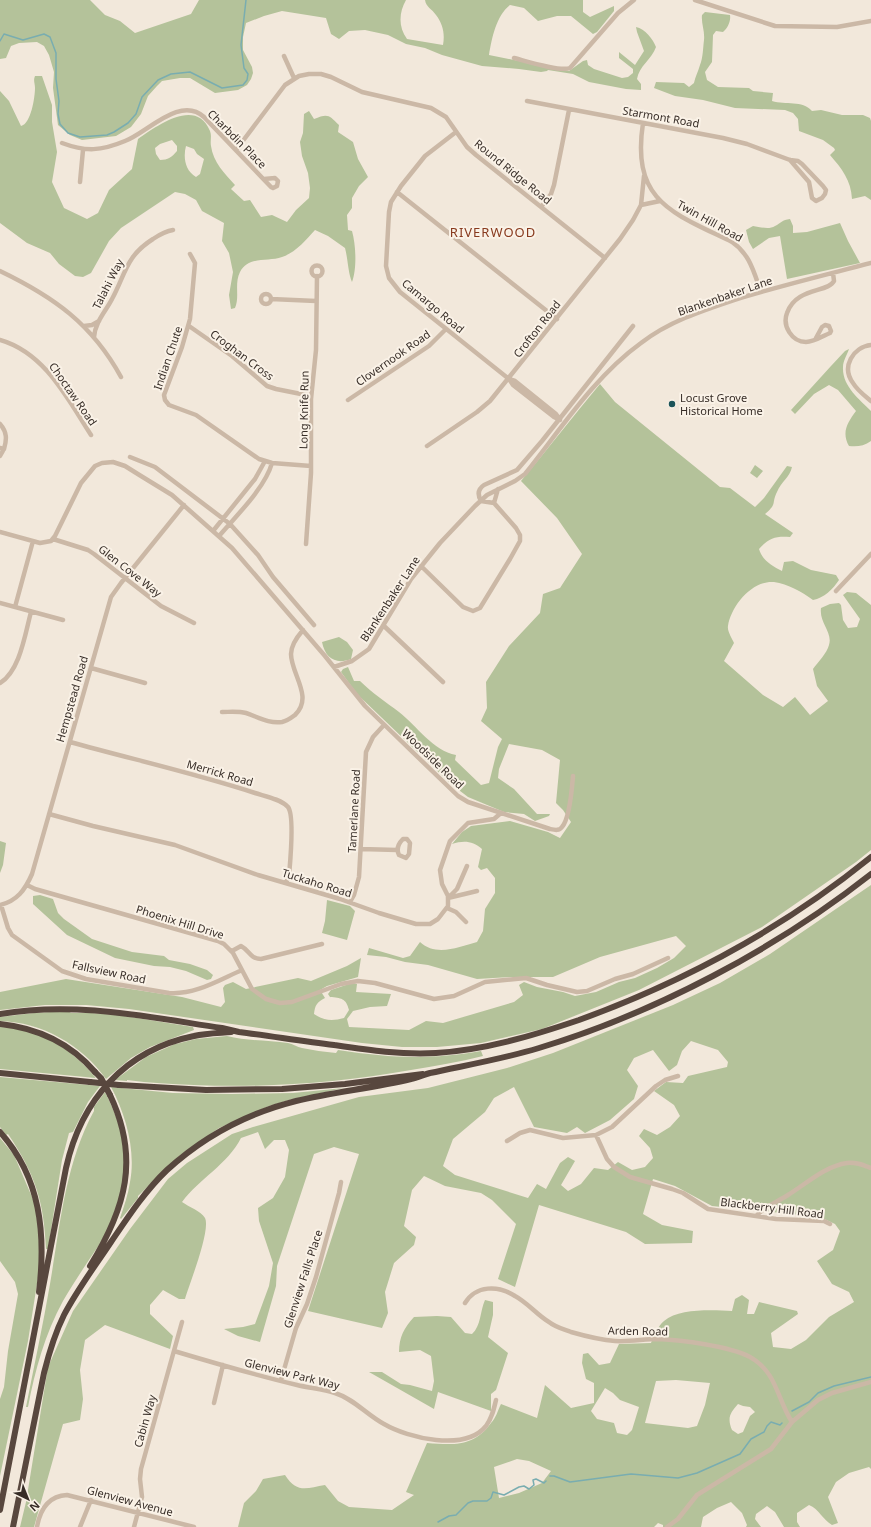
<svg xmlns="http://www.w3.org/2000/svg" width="871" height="1527" viewBox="0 0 871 1527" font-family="'Noto Sans',sans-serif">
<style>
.green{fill:#b4c29a;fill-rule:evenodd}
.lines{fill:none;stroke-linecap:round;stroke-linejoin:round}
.stream{stroke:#79adb0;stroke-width:1.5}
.minor{stroke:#cbb8a6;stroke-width:4.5}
.highway{stroke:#58473e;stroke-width:6}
.highway-bridge{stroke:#58473e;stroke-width:6}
.poi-dot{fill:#1c5459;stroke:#faf2e7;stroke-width:1.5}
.labels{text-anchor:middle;stroke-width:4;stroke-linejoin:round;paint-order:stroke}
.street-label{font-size:11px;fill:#372d27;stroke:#faf2e7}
.poi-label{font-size:11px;fill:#372d27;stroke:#faf2e7;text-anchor:start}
.quarter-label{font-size:13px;letter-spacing:1px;fill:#883a1e;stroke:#faf2e7}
</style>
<rect width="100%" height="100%" fill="#f2e8db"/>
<path class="green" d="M0 0H90L105 15 120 21 135 33 191 14 199 0H406C399 12 398 27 407 39L443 45C445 34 443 24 436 15 432 9 426 7 425 0H583V12L590 17 614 6V11L597 32 593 34 571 16H557L538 21 524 8 510 5C496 16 492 38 489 55L569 71 583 61 587 60 588 65 594 69 622 78 628 77 633 73V69L619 58V52L635 65 644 51 637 32 636 27C645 29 653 39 656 47 652 59 639 66 637 79L641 84V90L626 89 589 82 573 74 548 70 547 71 541 72 519 69 482 66 442 55 425 48 406 44 388 35 365 30 349 31 339 39 331 34 326 18 282 11 264 16 246 23 243 37V50L252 67 253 73 251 79 247 85 238 90 215 93 190 78H180L162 81 157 86 148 96 141 114 131 127 116 136 82 140 70 135 58 125 53 88 54 72 49 55 44 46 37 42 19 43 11 46 6 58 0 59Z
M705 12 730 15C731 21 728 28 723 32L716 31 713 35 712 62 705 72 707 80 718 87 749 88 753 91 773 93 772 101C786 105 802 100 812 111L821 110 842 115H863L870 118 871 121V200L865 196 852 199C851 180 842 169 830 155L835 150 834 148 823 140 799 131 798 119 793 113 785 110 735 108 703 100 675 96 654 88 656 82 684 83 689 87 694 83C695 77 698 72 700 65 703 58 703 48 704 40 705 31 701 23 702 15Z
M35 76H42L52 105V122L57 152 52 182 64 208 87 219 98 213 109 190 132 169 138 139C157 126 196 97 210 131 212 136 210 141 211 146 213 162 225 174 235 185L231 189 244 201 250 200 261 217 272 215 287 222 296 210 309 198 310 188 308 173 302 156 300 142 303 133 304 114 309 111 314 119C328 113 329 115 339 125L338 132 353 142 358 159 368 177 359 186 352 198V208L347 215 348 230 352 231C356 245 357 269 352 282 348 273 348 259 345 248L328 236 315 230C306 240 295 253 282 257 268 262 248 256 240 272 234 284 240 297 235 308L231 309 229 295 233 272 229 253 222 241 224 223 202 211 196 200 185 194 175 192 121 228 109 241 91 273 83 277 75 276 59 264 50 253 27 243 0 223V91L9 101 21 126C31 124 35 97 35 88 35 83 33 81 35 76ZM172 140 177 146V151C172 157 168 160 160 160L156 154 155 148 160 144ZM186 146 194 149 197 154 204 159 200 174 196 177C185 171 183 157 186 146Z
M790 219 793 226V233L807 232 840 223 848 241 860 263 787 279 780 236 769 238 753 249 749 242 746 230 753 226C760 227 769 230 775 226 781 223 782 220 790 219Z
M849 349C847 355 843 361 843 367 842 386 859 399 871 411V441C864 446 857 447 849 446 841 432 848 422 856 411L838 390 829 385 814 394 795 414 791 410 831 366 845 351Z
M600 384 615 402 720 487 730 488 755 507 764 498 787 466 792 467C790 477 781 482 777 492 771 504 778 503 765 514L793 533 790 537C775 536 769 538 759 549 762 560 772 566 782 571L784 562 793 561 811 570 836 575 839 580C833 589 824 598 813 600 802 592 788 584 774 582 752 580 731 606 728 626 727 631 732 638 734 643L724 661 763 695 783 707 795 697 810 715 828 701 817 686 813 669C818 662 827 653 829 645 833 632 819 623 821 608L830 604 839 603 841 605 843 620 848 628 857 627 860 619 843 595 847 592 856 593 871 605V850L856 862 762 927 639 990 542 1029 481 1043 437 1047H402L362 1043 129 1009 86 1005H45L0 1010V992L66 979 182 997 221 1007 225 1002 223 988 225 985 233 982 246 989 298 978 311 981 347 966 361 958 358 977 327 986 320 990 325 998C317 1002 315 1005 314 1014 324 1021 333 1021 344 1018L349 1010C346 998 341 998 330 997L328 994 331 990 352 983 357 984 356 992 391 994 387 1006 370 1007 353 1011 347 1019 349 1027 409 1030 426 1021 443 1023 514 1002 523 995 519 985 524 982 537 987 563 992 575 996 596 992 619 982 635 978 657 968 674 958 686 946 676 936 600 957 553 977H511L477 979 428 965 405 962 386 957 367 955 369 948 403 958 410 956 420 942C436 957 459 947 477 942L483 931 485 909 495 893V878L487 868 481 870 478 867 482 849C473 841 464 840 452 844L462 832 471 826 510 821 548 832 560 838 571 822 563 810 556 803 560 760 542 750 509 744 499 769 498 778 514 789 537 814H550L549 816 535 821 524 814 504 812 468 797 451 784 357 694 341 672 343 669 348 667 354 681H360C372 693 386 702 399 712 417 726 433 751 456 755L455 760 481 785 489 783 498 747 502 739 481 721 487 708 486 682 509 646 540 613 543 594 560 588 582 554 557 518 521 481C548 449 573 416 600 384Z
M755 465 763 471 757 478 750 473Z
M339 637 347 642 353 650 351 659C336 665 325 658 322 642Z
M0 841 6 843 3 865 0 873Z
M871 885V1469L869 1467 849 1473 836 1482 828 1497 838 1523 832 1525C823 1520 819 1509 809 1505L797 1513V1522L800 1527H784L775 1512 767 1506 756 1514 755 1519 761 1527H746L747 1525 742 1513 731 1502 717 1508 703 1517 701 1527H663V1525L658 1523 654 1527H238L244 1503 256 1491 263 1479 285 1475C297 1494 307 1488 325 1485L338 1501 349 1507 392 1510 414 1495 406 1492 427 1443C454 1445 474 1447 491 1423 496 1418 498 1410 501 1404L537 1418 545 1385 571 1408 594 1403V1383L586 1379 582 1363 583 1354 588 1353 599 1365 610 1363 619 1344 651 1343C654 1336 658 1326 664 1321 679 1308 713 1310 732 1311L735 1299 742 1295 749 1300 747 1314H754L759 1302 797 1311 798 1314 771 1333 773 1347 791 1349 806 1340 829 1317 854 1302 849 1292 832 1284 817 1261 833 1250 840 1231 835 1224 820 1217 712 1206 675 1186 653 1179 643 1214 662 1225 693 1231 692 1243 645 1244 626 1232 539 1205 515 1287 498 1279 516 1224 492 1200 481 1193 445 1186 424 1176 412 1190 404 1226 416 1237 414 1245 394 1263 385 1292 388 1313 382 1328 308 1311 359 1154 334 1147 314 1154 277 1266 276 1286 260 1342 238 1336 224 1329 243 1327 255 1324 269 1286 273 1263 259 1221 258 1208 273 1198 285 1177 289 1150 285 1140H274L265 1149 258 1132 241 1138C228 1164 199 1179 182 1202 189 1207 201 1211 205 1218 211 1230 189 1285 185 1299H179L163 1290 150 1305V1314L173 1336 170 1349 105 1325 85 1340 80 1370 83 1399 80 1420 63 1424 34 1527H20L26 1502 48 1367 73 1311 130 1229 168 1179 187 1163 232 1134 253 1127 359 1097 428 1088 507 1068 553 1053 673 1005 720 983 770 954ZM691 1041 718 1050 728 1062 727 1067 688 1076 683 1083 666 1082 654 1091 674 1105 680 1116 670 1127 657 1135 644 1129 639 1136 650 1148 653 1158 645 1167 632 1170 618 1162 608 1170 594 1168 581 1184 568 1191 561 1185 575 1161 568 1157 560 1163 546 1189 537 1184 528 1198 455 1175 443 1166 453 1139 485 1112 494 1098 514 1087 534 1127 567 1133 577 1127 585 1133 610 1120 634 1099 638 1086 627 1070 634 1058 653 1050 669 1071 677 1065 682 1051ZM676 1380 710 1383 705 1405 697 1426 688 1428 645 1423 656 1381ZM605 1388 613 1393 620 1400 639 1407 632 1430 627 1435 617 1433 614 1423 597 1419 591 1411ZM738 1404 743 1406 750 1407 755 1412 750 1416 743 1432 738 1434 732 1430C727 1418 730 1413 738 1404ZM517 1459 529 1461 551 1471 542 1483 519 1493 499 1498 494 1467Z
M40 895 53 899 58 913 64 919 92 939 132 952 164 956 169 960 190 964 207 970 213 975 211 979 207 980 186 971 170 967 154 966 115 958 67 935 33 904V896Z
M327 900 350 906 355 911 347 940 322 933 325 921Z
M68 1011 71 1013H91L118 1015 193 1027 194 1030 150 1047 131 1058 106 1079C82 1045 42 1022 0 1021V1017L34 1013Z
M0 1027C41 1029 71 1048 96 1078L0 1069Z
M227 1036C246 1041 268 1040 288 1043 293 1044 297 1047 302 1048 313 1050 324 1052 336 1053L338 1050C390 1058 429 1060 481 1051L483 1056C459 1062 435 1066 411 1070 339 1083 267 1088 194 1085 171 1084 150 1083 127 1080V1081L115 1080 146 1057 175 1044H176L196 1039Z
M0 1077 100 1086 88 1102 73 1132 69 1133 62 1160 48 1249H46C44 1201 35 1174 8 1134L6 1135 0 1127Z
M111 1087 173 1093 232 1094 293 1093 344 1088 289 1100 269 1106 219 1128 179 1156 138 1196V1198L121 1219 120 1218C124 1206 128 1195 130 1182 136 1151 126 1115 111 1087Z
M105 1092C114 1110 122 1130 125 1150 128 1178 114 1221 99 1245 87 1263 74 1282 63 1301 45 1334 35 1370 28 1407H26C34 1366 43 1325 50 1284 60 1226 65 1164 94 1111V1107Z
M0 1138 14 1155 35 1204 40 1241 39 1271 28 1341 0 1476V1399L4 1387 8 1351 18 1294 15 1282 0 1261Z
M485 1300 493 1302V1315L488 1337 508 1353 496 1390 491 1394V1411L438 1392 434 1409 369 1372H382L401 1384 410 1385 432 1391 434 1381 431 1356 420 1350 399 1352C399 1337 404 1328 414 1317L437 1316 451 1317 465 1333 472 1334C481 1326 480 1311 485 1300Z"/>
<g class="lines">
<path class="stream" d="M0 41 4 34 23 40 44 34 50 37 56 53V79L59 101 58 114 60 124 68 133 80 137 107 135 114 132 128 123 136 114 142 97 158 80 171 74 190 72 222 88 243 85 247 80 248 74 244 68 241 45 246 0
M792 1411 809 1402 818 1393 834 1386 871 1377
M550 1476H554L570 1482 631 1474 678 1478 697 1473 740 1454 751 1439 764 1432 767 1426 771 1422 780 1425 782 1423
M438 1522 449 1516 456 1515 468 1503 473 1501H487L491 1498 493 1492 504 1495 519 1487 524 1486 529 1489 534 1485 533 1480 536 1479 544 1483 546 1481"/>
<path class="minor" d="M695 0 775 26 837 27 871 21
M284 56 294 78
M514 58C526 61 560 72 570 68L618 13 634 0
M527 101 723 138 747 144 790 160 798 161 802 164 823 186 826 190 825 194 822 198 816 201 812 198 809 182 790 160
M643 123C631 202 673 213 732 242 750 254 754 273 761 292
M456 132 425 156 401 186 391 202 389 212 386 266 389 278 400 292 509 379 513 385 554 417 560 420
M62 143C86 152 101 151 125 141 147 133 180 95 204 117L271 187 273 188 277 186 278 181 275 178 264 179
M236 150 285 85 299 76 309 74H321L331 77 362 92 431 108 446 117 467 147 476 155 605 258
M80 182 83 150
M397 192 557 319
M641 205 644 176
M541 207 551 194 554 185 569 110
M190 254 195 263 190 319 182 347 164 395 165 400 169 405 196 415 259 459 272 463 311 466
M311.5 271a5.5 5.5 0 1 1 11 0a5.5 5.5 0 1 1-11 0Z
M0 271C54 297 92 324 121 377
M261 299a5 5 0 1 1 10 0a5 5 0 1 1-10 0Z
M271 299 316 301
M84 326 92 325 99 321
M189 326 232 356 267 386 276 389 311 396
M94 337C95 322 106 311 112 299 126 273 126 256 153 239 159 235 166 231 173 230
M816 338 822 327 825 325 829 326 831 331 830 333C823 336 814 342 806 342 792 342 782 326 787 313 796 287 828 293 834 281L833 273
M0 340C45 353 67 398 91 435
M871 345C853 347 841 367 853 383 857 390 865 396 871 401
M509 379 515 381 556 414 559 418
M348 400 429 346 446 329
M0 424C7 432 7 439 4 449
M427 446 477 412 490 401 620 239 633 220 641 205 660 201
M0 448 4 449 0 456
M130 457 155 467 230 524 258 555 273 577 314 625
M494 503 498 489
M213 531 255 479 265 461
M0 532 40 543 51 541 55 536 81 483 95 466 102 463 113 462 125 466 141 476 172 495 232 548 325 656 365 706 458 796 468 802 550 829C555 830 559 831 562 827 570 818 572 788 573 776
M219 536C236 516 265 488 272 463
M53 539 88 550 94 554 161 606 194 623
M306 544 311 473V399L316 350 317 276
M421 566 463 607 473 611 480 608 510 559 520 541V535L516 528 494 503 481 501C477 494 478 489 484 485L517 470 542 441 633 326
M836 591 871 554
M0 603 63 620
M15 607 33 541
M384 626 443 682
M334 667 352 661 369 649 411 579 440 543 475 506 487 495 515 481 525 474C561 429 594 377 641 343 668 322 701 311 734 300 779 286 825 275 871 263
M91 668 145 683
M0 683C20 671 25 634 31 612
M222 712C230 712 238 711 246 713 258 717 269 724 282 722 287 721 291 718 295 715 314 697 291 674 291 654 291 645 297 637 303 630
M70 742C131 759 194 773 255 793 264 796 281 799 288 807 295 816 290 863 289 876L286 883
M49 814 93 826 175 845 258 875 340 899 379 913 416 924H430L438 919 448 906V896L442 884 440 870 450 841 468 823 494 819 501 813
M403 839H407L410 843 409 854 406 858 399 855C396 849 398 844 403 839Z
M361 849 397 850
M27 885 35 889 218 941 224 944 233 953 252 989 266 999 280 1003 292 1002 341 984 358 981 375 983 434 999 454 996 485 982 526 978 547 985 577 992 587 991 615 979 633 974 668 958
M448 898 457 889 467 866
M448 898 477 891
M350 902 354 895 359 877 366 752 373 737 384 725
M0 905C17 901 25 890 32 874L111 597 121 583 184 505
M1 905 8 928 12 935 62 971 86 979 169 993C195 995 219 980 242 970
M447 908 456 912 466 922
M232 951 241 946C249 950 250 959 261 959L322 944
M596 1135 607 1159 614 1167 630 1177 672 1189 683 1193 708 1209 776 1219 824 1221 830 1224
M507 1141 520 1133 530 1130 563 1138 596 1135 612 1127 656 1086 665 1080 678 1076
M757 1215C766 1206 777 1202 788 1195 806 1184 825 1166 847 1163 856 1162 863 1165 871 1168
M465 1303C476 1285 498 1285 515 1296 528 1303 537 1315 549 1322 555 1327 563 1329 571 1332 585 1336 601 1340 615 1341 630 1342 644 1339 658 1339 681 1340 729 1346 750 1357 777 1372 777 1399 792 1422
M174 1351C214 1363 255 1375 297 1385 309 1388 323 1389 335 1393 354 1399 367 1415 384 1424 408 1438 465 1452 486 1426 492 1418 494 1409 496 1400
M281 1380 296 1328 307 1304 316 1277 339 1193 341 1182
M214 1403 223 1365
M37 1527C40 1510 48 1496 67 1495L194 1527
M80 1527 91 1500
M134 1527 142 1497 140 1479 141 1469 182 1322
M667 1527 678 1519 697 1495 771 1449 792 1422 818 1400 832 1393 871 1382"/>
<path class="highway" d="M0 1014C75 1001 148 1017 222 1028L239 1032C270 1036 302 1041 334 1045 368 1050 401 1055 436 1053 485 1050 532 1036 579 1020 683 982 785 927 871 857
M0 1024C38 1028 70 1043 95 1072
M0 1073 90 1082
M119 1085 206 1090 282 1089 345 1084 423 1074
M0 1132C41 1178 46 1234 39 1292
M90 1266C126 1208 140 1158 110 1095
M0 1510 66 1168C81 1100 125 1050 194 1036 206 1033 219 1033 231 1032
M13 1527 44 1373C49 1353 55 1333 64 1315 77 1290 95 1266 111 1242 128 1217 145 1191 167 1170 203 1137 248 1113 296 1101 334 1092 373 1088 411 1079 417 1078 423 1075 430 1073 467 1065 503 1059 539 1048 655 1013 776 949 871 874"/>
<path class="highway-bridge" d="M95 1072 101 1078 110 1095
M90 1082 119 1085"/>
</g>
<circle class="poi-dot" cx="672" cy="404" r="4"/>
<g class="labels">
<g class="street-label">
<text transform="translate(661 117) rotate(10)" y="4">Starmont Road</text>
<text transform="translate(237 139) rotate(45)" y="4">Charbdin Place</text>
<text transform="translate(513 172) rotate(39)" y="4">Round Ridge Road</text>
<text transform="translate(710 221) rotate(29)" y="4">Twin Hill Road</text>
<text transform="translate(108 284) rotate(-63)" y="4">Talahi Way</text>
<text transform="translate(725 296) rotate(-19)" y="4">Blankenbaker Lane</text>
<text transform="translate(433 306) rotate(40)" y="4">Camargo Road</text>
<text transform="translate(537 329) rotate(-52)" y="4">Crofton Road</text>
<text transform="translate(242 355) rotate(37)" y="4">Croghan Cross</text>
<text transform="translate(168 358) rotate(-71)" y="4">Indian Chute</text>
<text transform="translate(393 358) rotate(-35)" y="4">Clovernook Road</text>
<text transform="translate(73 394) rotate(55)" y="4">Choctaw Road</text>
<text transform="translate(304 410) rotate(-89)" y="4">Long Knife Run</text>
<text transform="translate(130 571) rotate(38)" y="4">Glen Cove Way</text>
<text transform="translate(390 599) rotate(-57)" y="4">Blankenbaker Lane</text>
<text transform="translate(72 699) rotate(-74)" y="4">Hempstead Road</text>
<text transform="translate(433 759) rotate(44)" y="4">Woodside Road</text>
<text transform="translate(220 773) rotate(16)" y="4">Merrick Road</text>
<text transform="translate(354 811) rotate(-87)" y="4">Tamerlane Road</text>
<text transform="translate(317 883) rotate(17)" y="4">Tuckaho Road</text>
<text transform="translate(180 922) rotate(17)" y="4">Phoenix Hill Drive</text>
<text transform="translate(109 972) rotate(12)" y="4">Fallsview Road</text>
<text transform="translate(772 1208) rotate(7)" y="4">Blackberry Hill Road</text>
<text transform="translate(303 1279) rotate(-72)" y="4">Glenview Falls Place</text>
<text transform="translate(638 1331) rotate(1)" y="4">Arden Road</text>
<text transform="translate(292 1374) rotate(14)" y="4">Glenview Park Way</text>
<text transform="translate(145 1421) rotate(-74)" y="4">Cabin Way</text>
<text transform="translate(130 1501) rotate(15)" y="4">Glenview Avenue</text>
</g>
<g class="poi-label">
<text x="680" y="402">Locust Grove<tspan x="680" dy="13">Historical Home</tspan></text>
</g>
<g class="quarter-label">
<text x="493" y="237">RIVERWOOD</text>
</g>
</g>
<g transform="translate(28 1499) rotate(137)" stroke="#faf2e7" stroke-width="3" paint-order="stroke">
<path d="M0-3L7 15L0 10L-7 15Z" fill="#372d27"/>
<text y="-6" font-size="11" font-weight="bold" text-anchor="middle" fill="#372d27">N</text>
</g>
</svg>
